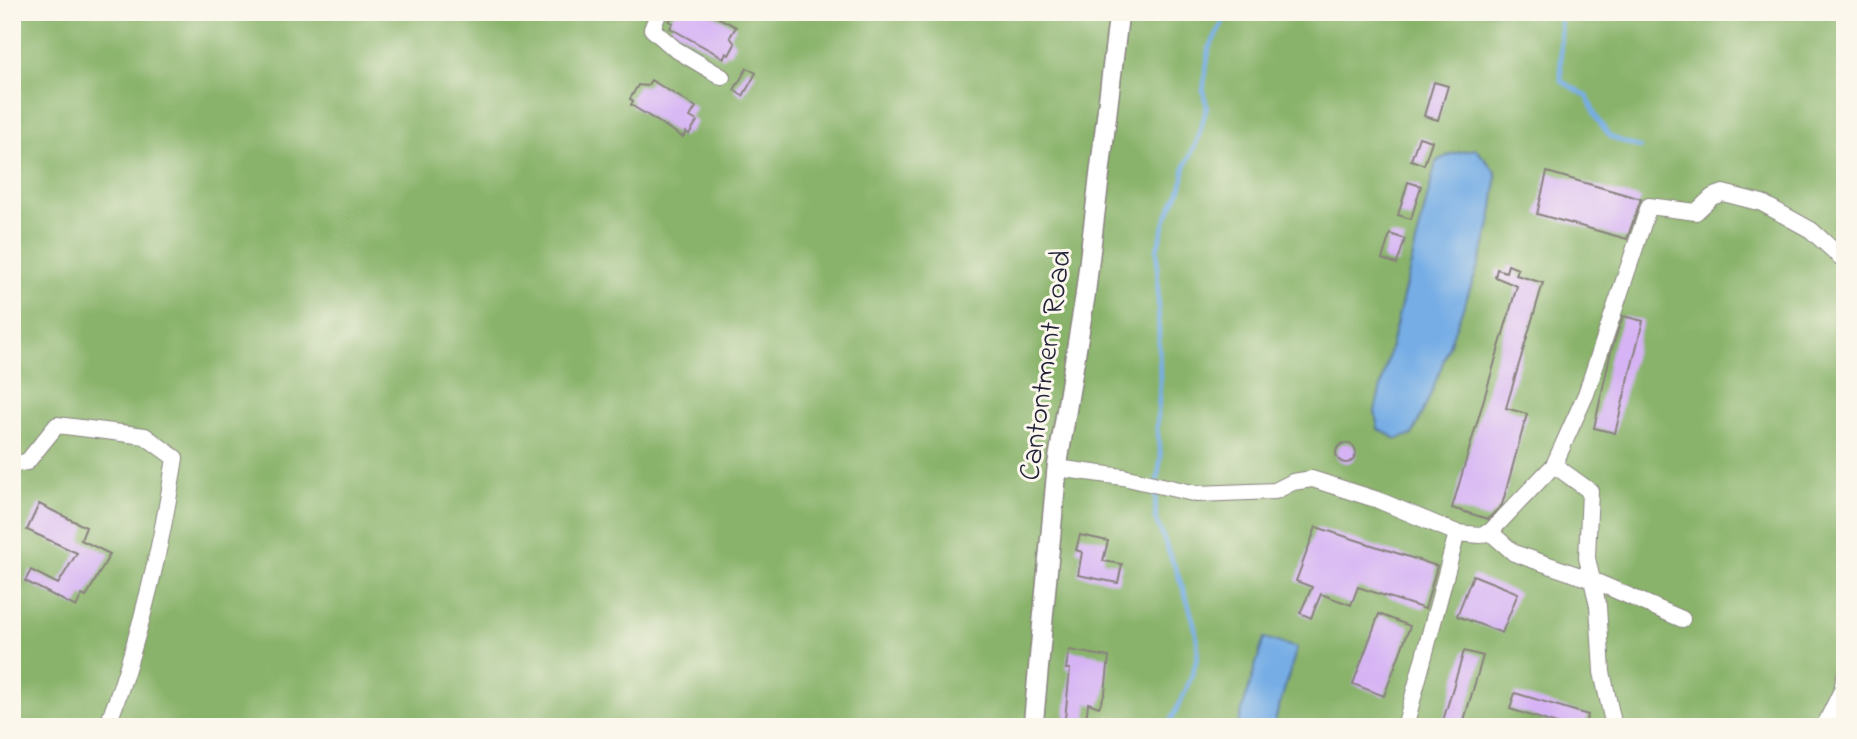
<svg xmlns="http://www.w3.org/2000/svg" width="1857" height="739" viewBox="0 0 1857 739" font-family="'Indie Flower',sans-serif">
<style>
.forest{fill:#89b36a;stroke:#566a52;stroke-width:2}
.water{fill:#76ade5;stroke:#4c6890;stroke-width:2}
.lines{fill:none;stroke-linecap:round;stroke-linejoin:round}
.stream{stroke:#76ade5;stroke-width:4.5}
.building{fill:#d6b3f4}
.minor-casing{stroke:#88827e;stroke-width:18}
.tertiary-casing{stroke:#88827e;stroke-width:22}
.minor{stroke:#fff;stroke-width:16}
.tertiary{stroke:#fff;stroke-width:19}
.labels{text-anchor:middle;stroke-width:6;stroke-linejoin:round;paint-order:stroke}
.street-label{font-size:30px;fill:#22223b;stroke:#fbf7ec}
</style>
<rect width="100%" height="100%" fill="#fbf7ec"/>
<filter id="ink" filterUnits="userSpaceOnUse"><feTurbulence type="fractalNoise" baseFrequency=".0143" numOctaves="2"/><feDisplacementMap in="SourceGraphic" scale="14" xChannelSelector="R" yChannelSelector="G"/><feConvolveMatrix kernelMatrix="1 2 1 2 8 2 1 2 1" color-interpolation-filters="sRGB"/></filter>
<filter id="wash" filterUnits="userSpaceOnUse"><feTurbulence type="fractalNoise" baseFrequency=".00686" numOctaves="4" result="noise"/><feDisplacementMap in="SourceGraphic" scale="28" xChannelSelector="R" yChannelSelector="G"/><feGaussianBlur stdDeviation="1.57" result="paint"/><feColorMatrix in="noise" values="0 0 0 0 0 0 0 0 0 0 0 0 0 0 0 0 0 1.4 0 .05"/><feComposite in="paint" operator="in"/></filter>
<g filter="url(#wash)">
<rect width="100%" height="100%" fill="#eee1c2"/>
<path class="forest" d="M12 12H1845V727H12Z"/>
<path class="water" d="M1476 149 1496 172C1496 225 1476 274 1457 324 1443 362 1431 398 1412 435L1397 439 1378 429 1375 411 1436 162 1451 154Z
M1264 638 1297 648 1273 727H1237Z"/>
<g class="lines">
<path class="stream" d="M1560 12 1561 81 1587 96 1597 119 1611 137 1640 148
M1157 481 1161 457 1157 428 1160 384 1157 249 1167 216 1182 186 1184 169 1198 139 1207 106 1203 91 1209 49 1228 12
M1156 489C1156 500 1154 513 1157 522 1168 553 1203 626 1197 657 1192 681 1179 706 1167 727"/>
</g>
<g id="blocks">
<path class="building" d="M675 12H708L736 27 730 37 735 44 729 55 726 53 724 58 670 28 673 23 669 21Z
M747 68 756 73 743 96 734 90Z
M651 80 696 107 690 117 697 121 689 134 686 132 683 137 631 105 633 101 630 99 638 85 647 86Z
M1434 82 1448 86 1438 120 1424 116Z
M1419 137 1432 141 1424 165 1411 160Z
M1547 172 1641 199 1627 239 1537 214Z
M1408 182 1421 186 1411 219 1398 215Z
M1390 234 1405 239 1397 264 1382 259Z
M1508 265 1518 269 1516 275 1543 283 1506 408 1527 414 1502 505 1488 519 1452 508 1517 286 1495 277 1497 269 1506 272Z
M1623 316 1643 321 1615 433 1594 428 1611 351Z
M1336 453a10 10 0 1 1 20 0a10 10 0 1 1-20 0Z
M39 504 86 527 81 540 110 554 86 597 82 595 76 607 25 581 31 570 58 584 77 553 27 530Z
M1316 527 1437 566 1425 609 1358 587 1351 605 1321 594 1311 618 1300 613 1312 587 1296 581Z
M1080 535 1108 541 1103 561 1122 564 1118 583 1078 575 1082 552 1076 550Z
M1473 575 1518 593 1502 633 1457 616Z
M1379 614 1410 626 1384 696 1353 684Z
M1069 650 1109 657 1105 693 1099 707 1088 703 1086 722 1065 719 1070 669H1066Z
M1464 651 1483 656 1462 727H1451L1442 724Z
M1515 693 1588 715 1584 727H1566L1510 709Z"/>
</g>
</g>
<g filter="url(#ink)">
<use href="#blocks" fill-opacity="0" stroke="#88827e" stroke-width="2"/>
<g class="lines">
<g class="minor-casing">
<path id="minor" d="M659 12 652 29 675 49 722 77
M12 464 27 462 57 425 145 436 175 458C161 550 140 639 107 727
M1554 465 1590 491 1587 558 1598 606 1602 672 1614 727
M1057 468 1123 477 1197 494 1275 491 1293 482 1312 479 1378 500 1457 533 1480 535 1490 532 1554 465 1586 394 1649 206 1696 212 1712 197 1723 193 1762 203 1811 230 1845 261
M1490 532 1514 553 1592 580 1682 619
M1405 727 1457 533
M1824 727 1842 690 1845 675"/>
</g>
<g class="tertiary-casing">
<path id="tertiary" d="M1033 727 1057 468 1085 297 1119 12"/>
</g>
<use href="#minor" class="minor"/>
<use href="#tertiary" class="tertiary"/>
</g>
</g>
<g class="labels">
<g class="street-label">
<text transform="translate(1044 365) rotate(-82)" y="10">Cantontment Road</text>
</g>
</g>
<rect width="1857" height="739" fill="none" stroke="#fbf7ec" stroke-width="42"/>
</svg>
